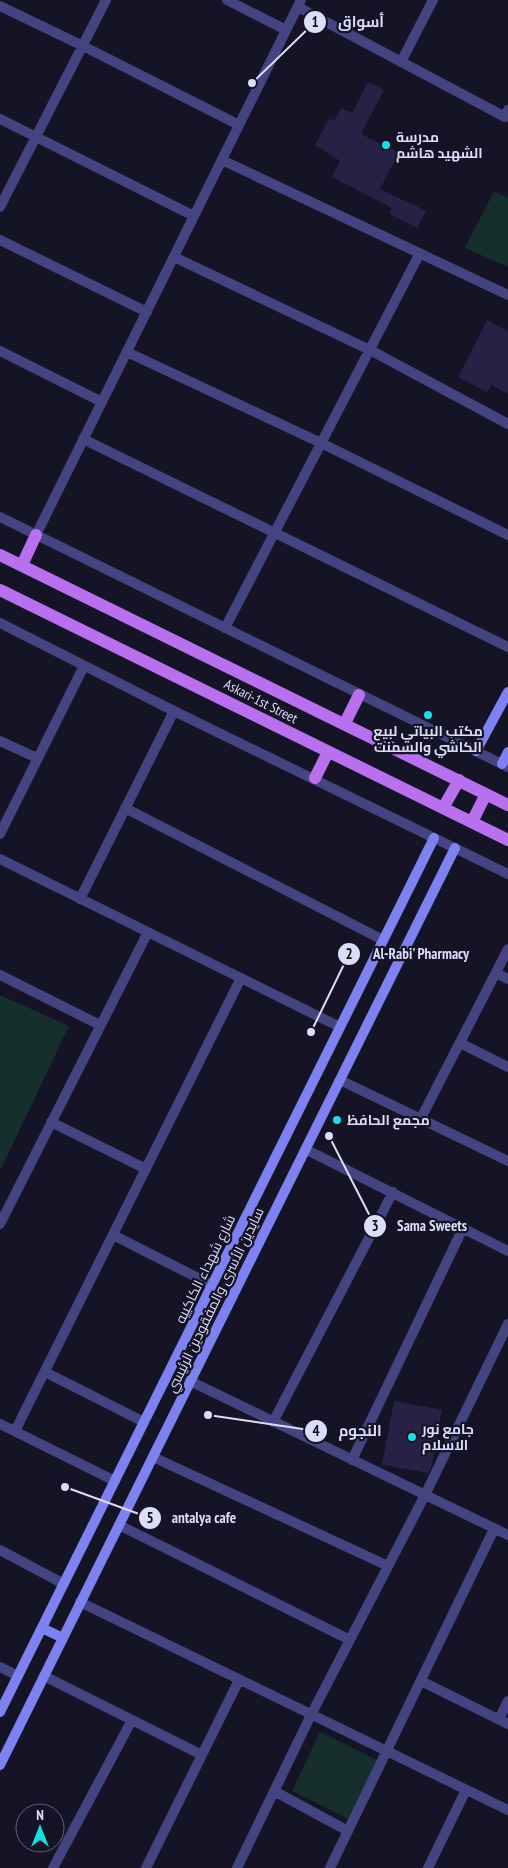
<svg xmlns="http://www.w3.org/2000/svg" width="508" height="1868" viewBox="0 0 508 1868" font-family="'PT Sans Narrow',Cairo,sans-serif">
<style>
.green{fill:#162f2d}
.building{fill:#262145}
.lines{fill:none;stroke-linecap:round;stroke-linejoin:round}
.minor{stroke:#434480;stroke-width:10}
.tertiary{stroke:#434480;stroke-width:10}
.secondary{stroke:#7e82f0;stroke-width:10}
.primary{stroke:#b870ee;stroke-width:12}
.poi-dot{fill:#1edce4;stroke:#151326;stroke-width:2}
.labels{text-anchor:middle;stroke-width:4.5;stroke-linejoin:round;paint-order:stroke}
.poi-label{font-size:14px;font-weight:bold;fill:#dedcfb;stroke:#151326;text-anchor:start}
.street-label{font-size:14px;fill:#dedcfb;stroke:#151326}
.leader{fill:none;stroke:#dedcfb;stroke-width:2}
.callout-dot{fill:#dedcfb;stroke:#151326;stroke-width:2}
.mark-label{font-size:15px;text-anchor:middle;font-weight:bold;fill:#111}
.callout-label{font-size:15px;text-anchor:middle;font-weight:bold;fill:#dedcfb;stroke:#151326;stroke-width:4.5;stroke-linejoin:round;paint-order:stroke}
</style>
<rect width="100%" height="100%" fill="#151326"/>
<path class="green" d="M494 191 508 198V267L465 248Z
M0 995 69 1026 0 1171Z
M320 1732 377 1760 348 1819 292 1791Z"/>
<path class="building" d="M368 82 384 90 361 134 399 152 380 189 426 211 417 228 389 214 392 208 332 177 340 161 315 145 329 119 334 121 341 108 352 113Z
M487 320 508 331V394L491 385 487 392 458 377Z
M394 1401 442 1410 432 1465 428 1473 382 1465Z"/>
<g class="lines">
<path class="minor" d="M227 0 286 30
M0 6 83 46 239 125
M298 7 505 117 508 110
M401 62 433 0
M0 119 194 216
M222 160 508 295
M0 207 106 0
M0 240 147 312
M174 257 370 350 508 424
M0 351 102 402
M127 352 321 443 508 535
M83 439 508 647
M36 535 301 0
M225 628 420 253
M0 741 37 758
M125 808 383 940
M0 834 84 666
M0 859 340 1027
M80 899 174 711
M496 973 508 979
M0 975 100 1025
M460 1043 508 1067
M340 1080 508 1161
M421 1118 508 949
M51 1122 146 1169
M305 1149 508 1251
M0 1224 148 932
M113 1235 212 1285
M45 1372 144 1422
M190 1381 508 1535
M273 1422 393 1192
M0 1424 115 1481
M15 1431 241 978
M153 1457 388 1566
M352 1460 463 1228
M119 1525 350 1640
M0 1550 64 1584
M80 1602 508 1810
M0 1667 18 1676
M44 1676 202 1755
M421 1681 508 1724
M499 1719 508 1701
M274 1791 348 1831
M53 1868 132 1720
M146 1868 239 1680
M237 1868 311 1715 425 1495 508 1324
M330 1868 494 1529
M428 1868 466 1790"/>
<path class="tertiary" d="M0 517 508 767
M0 623 174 711 508 874"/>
<path class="secondary" d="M476 751 508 692
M502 764 508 752
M42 1628 63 1638
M0 1712 434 838
M0 1765 455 848"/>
<path class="primary" d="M0 555 508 805
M22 565 36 535
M0 590 508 840
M345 723 359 695
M315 778 328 752
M443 808 459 780
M472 822 486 794"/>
</g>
<g class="poi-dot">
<circle cx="386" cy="145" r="5"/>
<circle cx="428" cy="715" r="5"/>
<circle cx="337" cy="1120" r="5"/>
<circle cx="412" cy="1437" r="5"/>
</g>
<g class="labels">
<g class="poi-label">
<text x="396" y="142">مدرسة<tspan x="396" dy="16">الشهيد هاشم</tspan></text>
<text x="428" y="736" text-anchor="middle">مكتب البياتي لبيع<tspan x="428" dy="16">الكاشي والسمنت</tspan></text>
<text x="347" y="1125">مجمع الحافظ</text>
<text x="422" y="1434">جامع نور<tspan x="422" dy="16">الاسلام</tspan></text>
</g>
<g class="street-label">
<text transform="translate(261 701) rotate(27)" y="5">Askari-1st Street</text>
<text transform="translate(205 1269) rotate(-64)" y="5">شارع شهداء الكاكييه</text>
<text transform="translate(215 1300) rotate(-64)" y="5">سايدين الأسرى والمفقودين الرئيسي</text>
</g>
</g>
<path class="leader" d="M252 83L315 22M311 1032L349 954M329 1136L375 1226M208 1415L316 1431M65 1487L150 1518"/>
<g class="callout-dot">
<circle cx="252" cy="83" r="5"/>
<circle cx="311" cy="1032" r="5"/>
<circle cx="329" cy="1136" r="5"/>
<circle cx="208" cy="1415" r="5"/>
<circle cx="65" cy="1487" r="5"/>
<circle cx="315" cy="22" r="12"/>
<circle cx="349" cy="954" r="12"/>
<circle cx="375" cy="1226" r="12"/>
<circle cx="316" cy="1431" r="12"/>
<circle cx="150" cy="1518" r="12"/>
</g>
<g class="mark-label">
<text x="315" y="27">1</text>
<text x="349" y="959">2</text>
<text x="375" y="1231">3</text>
<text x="316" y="1436">4</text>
<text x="150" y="1523">5</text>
</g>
<g class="callout-label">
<text x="361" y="27">أسواق</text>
<text x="421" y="959">Al-Rabi' Pharmacy</text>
<text x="432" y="1231">Sama Sweets</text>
<text x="360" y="1436">النجوم</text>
<text x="204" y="1523">antalya cafe</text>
</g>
<g transform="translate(40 1828)"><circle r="24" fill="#151326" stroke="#65637b"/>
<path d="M0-4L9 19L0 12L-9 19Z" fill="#1edce4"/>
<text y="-8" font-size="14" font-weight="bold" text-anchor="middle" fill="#dedcfb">N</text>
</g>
</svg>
